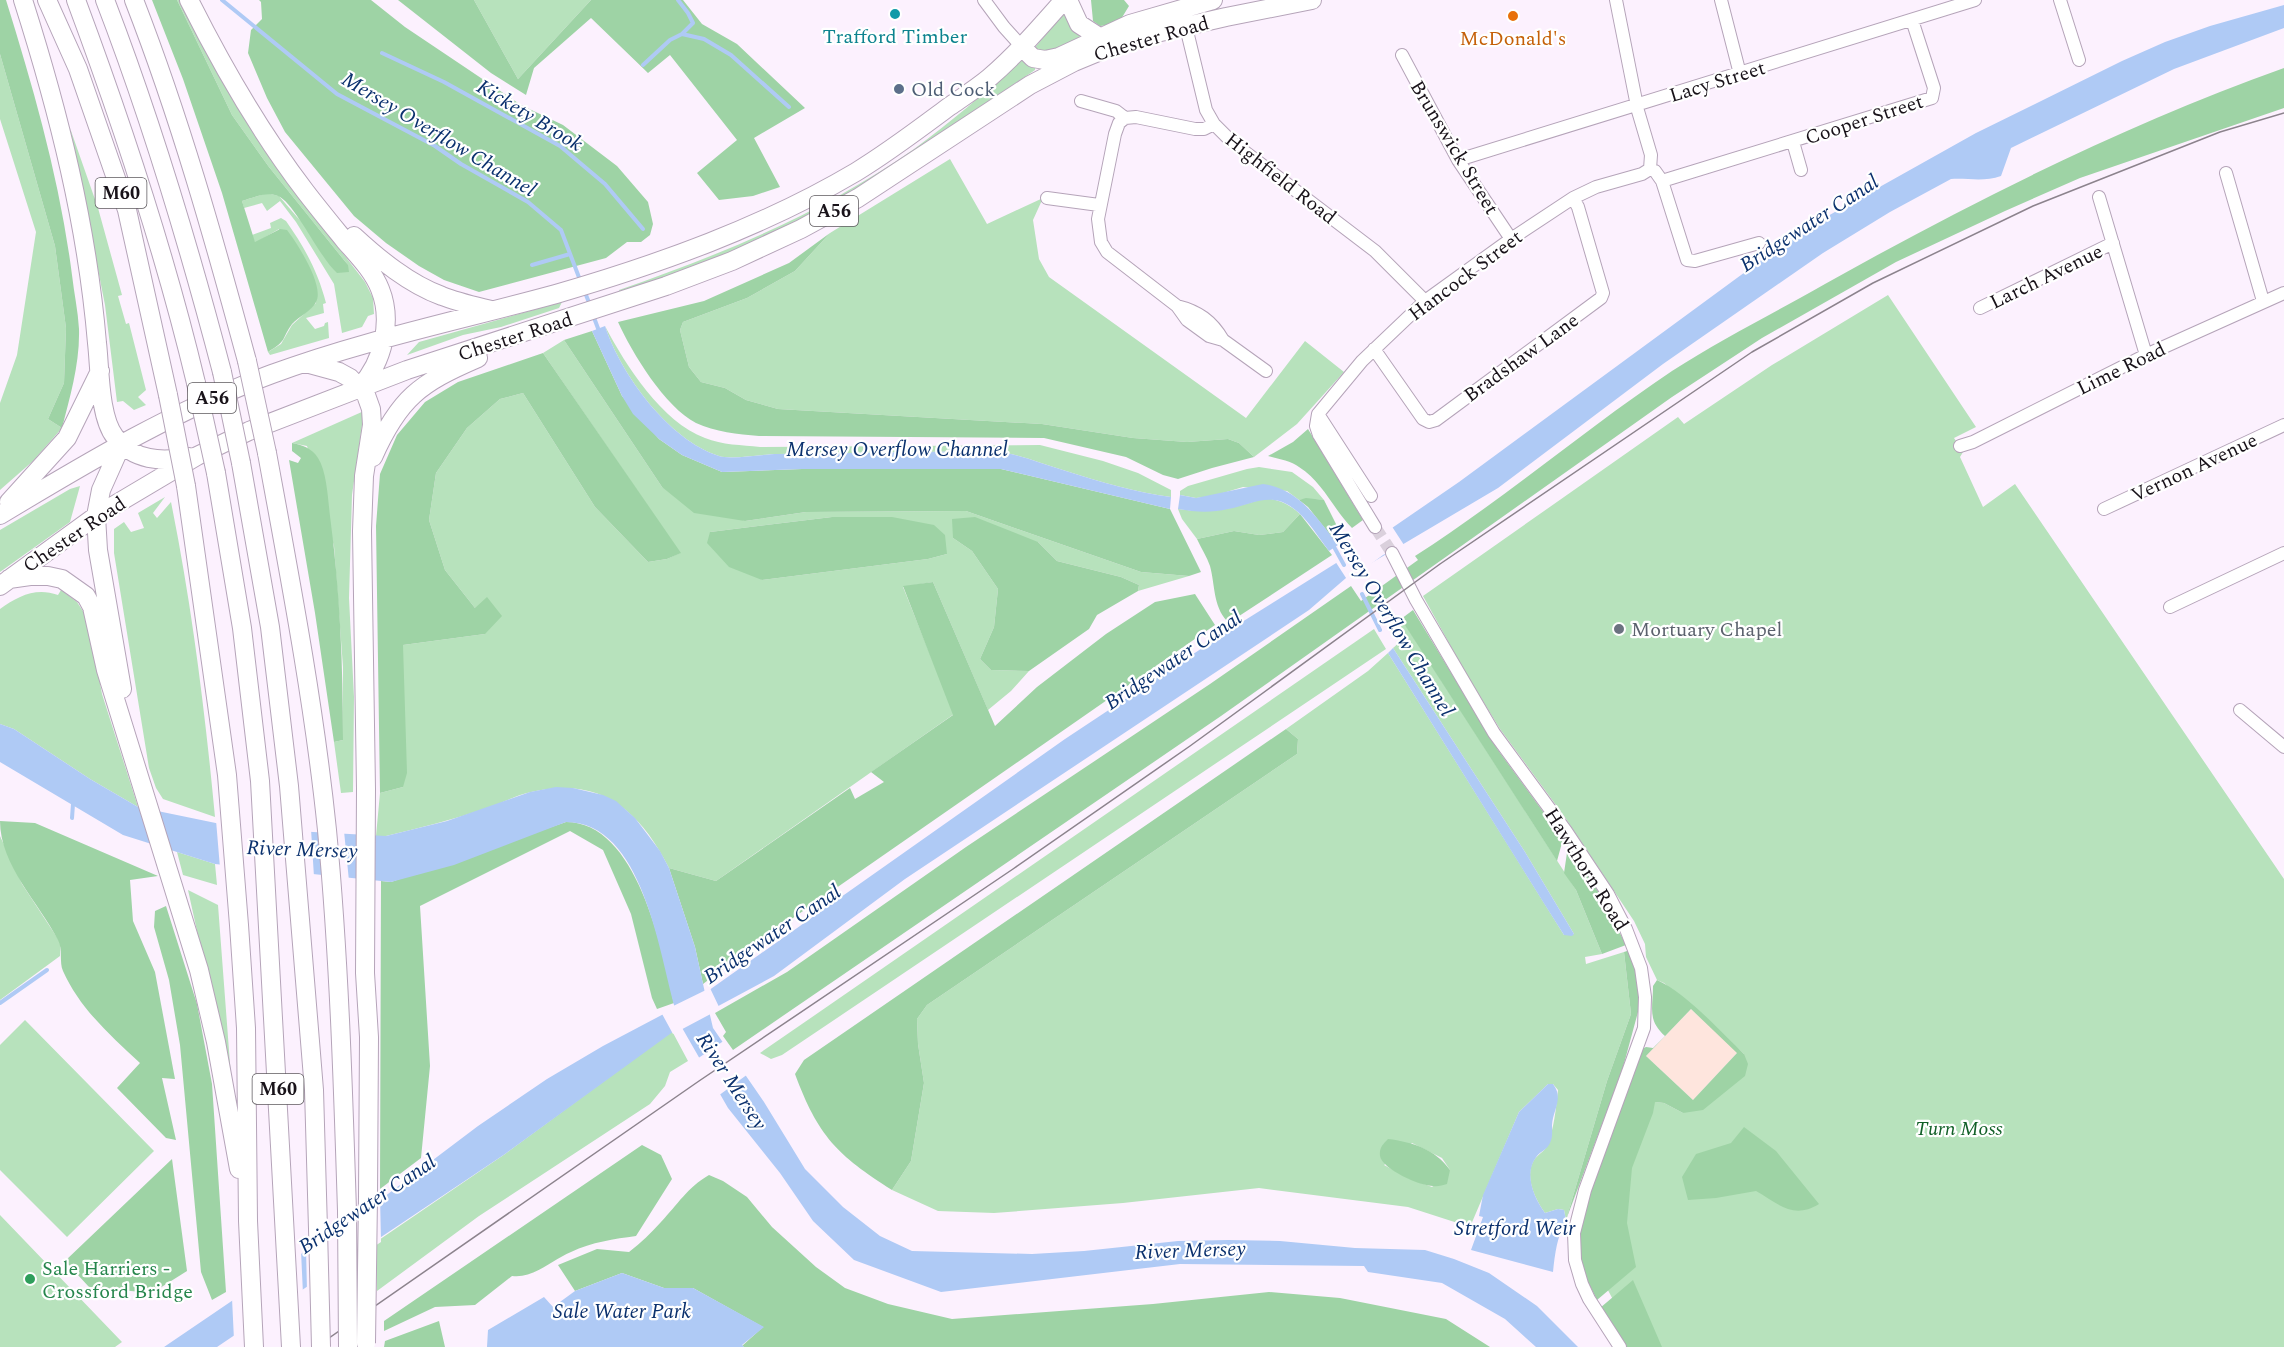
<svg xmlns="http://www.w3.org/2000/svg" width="2284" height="1347" viewBox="0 0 2284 1347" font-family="Spectral,serif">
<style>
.industrial{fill:#fee5dd}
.green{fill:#b7e2bc;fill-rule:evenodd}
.forest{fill:#9ed3a5;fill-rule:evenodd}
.water{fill:#afcaf5}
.pier{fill:#fcf1fe}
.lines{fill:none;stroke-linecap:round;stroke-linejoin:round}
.stream{stroke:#afcaf5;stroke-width:4}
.minor-tunnel{stroke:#dad0dc;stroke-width:12;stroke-dasharray:12 6;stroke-linecap:butt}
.minor-casing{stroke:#b5a4b9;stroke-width:14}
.highway-casing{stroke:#b5a4b9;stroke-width:20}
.minor{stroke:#fff;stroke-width:12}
.highway{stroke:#fff;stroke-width:18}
.tram{stroke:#8c838d;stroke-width:1.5}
.highway-bridge-casing{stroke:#b5a4b9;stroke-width:20;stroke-linecap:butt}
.highway-bridge{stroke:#fff;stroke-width:18}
.culture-dot{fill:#0f9aa8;stroke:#fff;stroke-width:2}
.food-dot{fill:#e8710a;stroke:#fff;stroke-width:2}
.service-dot{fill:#5c6f8a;stroke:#fff;stroke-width:2}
.worship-dot{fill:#6b7280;stroke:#fff;stroke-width:2}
.leisure-dot{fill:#2e9e5b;stroke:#fff;stroke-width:2}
.labels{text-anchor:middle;stroke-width:4.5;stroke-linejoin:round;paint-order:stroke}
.shield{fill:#fff;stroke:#5d595e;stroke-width:1.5}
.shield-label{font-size:18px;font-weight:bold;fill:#181219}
.culture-label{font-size:20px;fill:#0d838f;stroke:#fff}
.street-label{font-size:20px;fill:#181219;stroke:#fff}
.food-label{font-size:20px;fill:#c56008;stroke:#fff}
.service-label{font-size:20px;fill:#4e5e75;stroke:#fff;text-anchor:start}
.worship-label{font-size:20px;fill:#5b616d;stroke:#fff;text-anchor:start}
.park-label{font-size:20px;font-style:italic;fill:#126028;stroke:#fff}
.leisure-label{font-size:20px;fill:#27864d;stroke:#fff;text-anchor:start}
.water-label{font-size:21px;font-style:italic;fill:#0b316e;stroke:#fff}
</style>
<rect width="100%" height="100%" fill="#fcf1fe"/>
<path class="industrial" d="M1691 1009 1738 1052 1693 1100 1646 1056Z"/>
<path class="green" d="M177 0H181L281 173 365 282 373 298 374 314 368 316 362 327 342 333 334 284 296 222 280 201 267 211 262 203 244 208 242 201 267 193 279 196 297 217 348 265 269 167 232 115Z
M474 0H591L518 79Z
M1064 13 1077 33 1083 38 1046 55 1032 51Z
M0 54 55 246 66 328 64 383 48 419 62 428 33 461 0 490V403L17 355 36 232 0 119Z
M1023 59 1035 66V70C953 125 873 183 785 228 733 255 676 274 620 293L619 290C723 254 824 212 914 149 952 121 987 91 1023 59Z
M70 128 98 208 122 295 118 296 126 324 129 323 146 390 138 397 146 405 134 410 123 401 117 402 105 305Z
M950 159 987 224 1043 198 1033 220 1039 259 1049 277 1246 418 1305 341 1344 372 1297 424 1254 457 1239 443 1228 439 1187 442 1133 438 1042 424 778 409 746 400 725 388 701 382 689 367 680 330 683 322 747 298 795 271 830 233Z
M281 218 286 221C305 248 318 272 326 303L323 304 324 313 306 318 315 329 324 326 325 323 328 322 329 338 270 355 268 352 281 344 292 325 316 303 279 229 255 243 252 235 271 228 270 223Z
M1888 295 1976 427 1954 438 1963 452 1960 457 1983 507 2015 484 2284 879V1347H1638L1601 1277 1647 1101 1664 1103 1683 1113 1744 1054 1664 983 1657 980 1646 957 1645 944 1634 921 1564 816 1500 729 1465 672 1423 596 1678 417 1684 424 1772 365Z
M562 302 559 308 501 327 463 335 407 355 419 342Z
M605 326C626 366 662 422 705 438 722 445 742 445 760 447L1040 445 1103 461 1138 473 1171 490V497C1135 492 1100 482 1066 471 1042 464 1019 454 994 451 922 452 850 453 778 454 764 454 731 460 719 456 669 440 621 375 605 326Z
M564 340 662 487 745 521 806 512 966 511 1141 572 1189 576 1138 591 1139 585 1121 577 1057 561 1038 542 953 538 972 551 998 589 994 627 980 659 991 670 1029 671 1011 691 988 710 933 582 903 587 954 714 716 881 669 868C639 809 600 776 531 792 516 795 502 803 488 808 454 819 420 828 386 836H376L380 793 403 787V645L485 634 475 608 445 570 429 520 436 473 467 428 500 399 523 393 595 507 648 562 667 559 680 553 543 353ZM832 517 947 554 928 559 762 580 710 532Z
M364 411 352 495 349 598 354 697 353 792 341 793 334 742 343 740V667L334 546 307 446 292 443Z
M1259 467 1292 472 1313 487 1324 500 1306 499 1299 500 1287 491 1243 487 1213 496 1196 498 1180 495V491L1188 486 1247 469Z
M80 486 70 522 0 572V530L70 489Z
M165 497 153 513 157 518 171 502C192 606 205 711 215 817L163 799 156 788 149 768 114 553V529L124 522 131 532 144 528 138 513Z
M1265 498C1280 500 1289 504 1300 514L1283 532 1259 535 1234 531 1197 539 1182 519 1178 509C1214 514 1230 509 1265 498Z
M61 590 77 602 88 619 102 694 138 807 90 779 14 729 0 724V609C18 596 36 587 58 595Z
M1401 618 1576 890 1602 954 1585 957 1586 964 1624 952 1631 1014 1607 1081 1566 1220 1564 1210 1558 1209 1545 1213C1535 1199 1524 1176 1534 1160 1538 1154 1544 1152 1547 1146 1554 1130 1556 1108 1558 1090L1553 1084H1548L1519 1112 1470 1227 1408 1207 1259 1188 1123 1203 994 1213 938 1211 892 1190 911 1161 924 1083 918 1044 917 1019 927 1005 1297 754 1298 739 1286 729 1368 671 1388 653 1564 935 1574 934 1525 852 1393 648C1403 641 1401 629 1401 618ZM1412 1143 1442 1158 1450 1170 1432 1187 1408 1178 1384 1165Z
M1374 629 1386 649 782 1055 771 1059 760 1053Z
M0 836 22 884 60 942V956L0 1000Z
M177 852 215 864 217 885 183 875Z
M188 890 218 905 232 1090Z
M25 1020 154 1151 67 1237 0 1170V1045Z
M672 1031 688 1061 670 1072 665 1086 650 1104 479 1216 377 1291 376 1242 505 1154Z
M0 1215 122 1342 115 1347H0Z"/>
<path class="forest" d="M0 0H6C34 90 60 181 72 275 74 293 78 311 79 329 80 363 70 397 62 428L48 419 64 383 66 328 55 246 0 54Z
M152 0H177L232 115 269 167 348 265 349 272 337 273C319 257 295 203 278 196 267 191 253 198 242 201L255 242 280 229 287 230C297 243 325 286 316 302 312 311 299 316 292 324 281 339 288 340 268 352L222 193 183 79Z
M259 0H371L405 27 521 105 563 125 617 166 648 202 653 224 650 235 641 242H627L606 258 479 292 444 280 419 266 386 243 354 216 285 132 267 98 248 53 251 30 262 19 261 2Z
M398 0H474L518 79 591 0H683L702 24 737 44 805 108 754 138 780 187 753 196 719 200 697 173 737 140 670 55 648 73 591 18 534 68 526 95 491 73Z
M1091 0H1124L1129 6 1118 24 1100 26 1093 21Z
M2284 68V108L2080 178 2005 211 1896 262 1762 338 1672 397 1221 716 733 1050 723 1036 726 1032 715 1013 787 972 966 847 1210 684 1351 586 1361 601 1418 560 1415 556C1504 499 1584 430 1672 371 1720 340 1776 312 1825 284 1973 201 2125 125 2284 68Z
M830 233 795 271 747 298 683 322 680 330 689 367 701 382 725 388 746 400 778 409 1042 424 1133 438 1187 442 1228 439 1239 443 1254 457 1212 468 1178 479 1163 475 1126 457 1044 438 759 436C738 434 715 432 696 423 665 407 632 353 618 322L704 301 789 263Z
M592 331 622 396 659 439 682 455 722 472 802 469H1001L1170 509 1201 572 1189 576 1141 572 966 511 806 512 745 521 694 513 662 487 564 340Z
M543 353 681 553 667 559 648 562 595 507 523 393 500 399 467 428 436 473 429 520 445 570 475 608 487 597 502 616 485 634 403 645 407 773 403 787 380 793 376 526 380 474 397 435 425 402 458 382Z
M1308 429 1363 520 1352 528C1333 509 1323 482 1299 467 1291 461 1278 459 1268 456L1293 442Z
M292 443C302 445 312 448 318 458 327 472 328 500 330 516 340 591 343 665 343 740L334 742 315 613 289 460 298 463 301 458 292 451Z
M1306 498 1324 500 1336 524 1338 545 1308 507 1299 500Z
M1300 514 1332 555 1233 620 1227 621C1213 606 1215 584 1210 566 1207 557 1201 548 1197 539L1234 531 1259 535 1283 532Z
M832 517H892L934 525 945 535 947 554 928 559 762 580 729 567 707 543 710 532Z
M975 517 1038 542 1057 561 1121 577 1139 585 1138 591 1097 615 1089 629 1029 671 991 670 980 659 994 627 998 589 972 551 953 538 952 519Z
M933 582 995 726 1037 687 1106 634 1155 602 1195 594 1215 625 757 943 703 984 695 947 669 868 716 881 850 788 855 799 884 782 871 772 953 715 903 586Z
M1413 610 1498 750 1563 839 1557 861 1401 619Z
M1286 729 1298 739 1297 754 927 1005 917 1019 918 1044 924 1083 911 1161 892 1190C837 1155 818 1136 795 1074L804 1060Z
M0 821 35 823 158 876 130 880 133 921 155 972 175 1079 162 1078 176 1140 166 1138 117 1088 140 1063C111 1036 80 1009 63 971 59 962 63 949 58 940 39 903 0 865 0 821Z
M566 822C637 822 662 949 674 1003L657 1009 652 998 631 914 603 850 570 831 420 906 430 1066 421 1158 380 1189 381 881 391 882Z
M1568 846 1600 894 1626 945 1602 954 1576 890 1564 873Z
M166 906 197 1004 212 1084 226 1292 212 1300 201 1272 180 1045 169 980 154 927 155 911Z
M1630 950 1638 982V1012L1622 1071 1566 1220 1607 1081 1631 1014 1624 952Z
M1657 980C1685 992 1721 1032 1744 1054L1748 1064 1745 1076 1703 1110 1683 1113 1664 1103 1655 1102 1653 1113 1632 1168 1627 1223 1636 1267 1597 1300 1579 1264 1578 1235 1589 1191 1640 1050 1646 1047 1653 1048 1665 1036C1647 1020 1653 1008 1653 986ZM1691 1009 1737 1053 1693 1100 1646 1056Z
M1744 1127 1776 1151 1819 1204C1793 1220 1779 1204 1756 1191L1716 1198 1688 1200 1682 1177 1696 1154 1731 1143Z
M1388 1139C1412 1142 1435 1149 1450 1170L1447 1184C1443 1185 1437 1187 1433 1186 1420 1186 1382 1169 1380 1156 1379 1148 1383 1144 1388 1139Z
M642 1145 661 1155 672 1179 636 1236C614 1239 592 1242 571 1252 552 1260 533 1279 512 1276L475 1305 435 1307 384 1331V1321Z
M172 1159 187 1271 152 1293 89 1287 65 1261Z
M709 1175 723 1181 747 1197 772 1227 816 1267 845 1288 888 1304 952 1319 1153 1304 1269 1292 1340 1298 1446 1319 1490 1347H744L742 1346 763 1327 693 1288H664L622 1273 575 1291 558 1265 597 1249 629 1252C641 1243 651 1233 661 1222 678 1204 687 1188 709 1175Z
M1633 1280 1662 1347H1623L1600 1308Z
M439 1321 445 1347H384L385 1341Z"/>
<path class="water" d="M2284 5V28L2174 69 2011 148 2001 176C1984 182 1969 178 1951 179L1890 212 1823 253 1663 364 1498 488 1346 578 1309 610 905 879 774 976 709 1011 713 1028 764 1102 805 1169 843 1207 880 1236 912 1251 1032 1254 1084 1251 1178 1241 1228 1240 1280 1241 1355 1248 1425 1250 1454 1259 1489 1273 1537 1306 1578 1347H1536L1505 1319 1442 1283 1368 1272 1364 1266 1180 1264 941 1292 854 1260 813 1221 780 1173 728 1108 681 1026 505 1154 217 1347H164L376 1203 478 1126 547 1079 603 1046 675 1008C659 953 643 822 566 822L454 865 391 882 215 864 123 835 0 762V724L14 729 90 779 138 807 240 828 386 836 447 821 530 792 556 787 573 788 603 795 616 801 635 818 660 851 669 868 695 947 705 993 1065 739 1234 627 1392 528 1459 482 1801 231 1976 133 2122 61 2165 42 2210 26Z
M605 326C621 375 669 440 719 456 731 460 764 454 778 454 850 453 922 452 994 451 1019 454 1042 464 1066 471 1100 482 1135 492 1171 497L1170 509 1001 469H802L722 472 682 455 659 439 633 414 622 396 592 331Z
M1263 484C1299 489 1318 519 1338 545L1329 551C1318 537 1306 516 1290 506 1269 492 1250 505 1228 509 1211 513 1195 512 1178 509L1180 495 1196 498Z
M1393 648 1525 852 1574 934 1572 936 1564 935 1545 905 1388 653Z
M1548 1084H1553C1564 1098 1553 1110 1552 1125 1552 1131 1553 1137 1550 1143 1547 1150 1541 1151 1537 1156 1523 1173 1534 1198 1545 1213L1558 1209 1564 1210 1566 1220C1557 1237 1555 1253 1553 1272L1471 1250 1483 1217 1479 1216 1483 1195 1519 1112Z
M622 1273 664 1288H693L764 1327 742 1345 744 1347H487L488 1330 544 1297 553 1307 575 1291Z"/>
<path class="pier" d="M1391 525 1404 545 1383 555 1348 581 1335 561Z
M216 820 240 825 311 829 314 877 220 868Z
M319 830 344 831 349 881 324 878Z
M710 988 720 1009 673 1034 661 1012Z
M725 1040 748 1074 718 1096 697 1059Z
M380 1196 381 1242 307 1291 306 1248Z
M301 1251 303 1294 234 1340 232 1298Z"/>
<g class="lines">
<path class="stream" d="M222 0 337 94 435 146 461 164 528 202 561 230 580 280
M678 0 688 13 693 23 682 34
M382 53 444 82 560 146 605 184 643 229
M643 65 670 40 682 34 704 39 731 55 789 107
M532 265 570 254
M584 290 590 305
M593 315 599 331
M1333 545 1344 565
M1362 594 1380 630
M72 818 73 804
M0 1003 47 970"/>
<path class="minor-tunnel" d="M1375 527 1392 553"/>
<g class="minor-casing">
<path id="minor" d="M984 0 1004 27 1022 47
M1616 0 1638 111 1651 155 1650 169
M1721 0 1740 74
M2060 0 2079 60
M1186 27 1206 110 1214 124 1232 142 1375 251 1425 301
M1402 55 1458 160 1511 239
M1081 101 1116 111 1125 118
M1125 118 1119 123 1115 134 1098 219 1101 242 1107 252 1177 306 1187 320 1209 336 1223 340 1266 371
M1125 118 1136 117 1195 129H1204L1214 124
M1793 142 1801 170
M1458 160 1975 0
M1650 169 1655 171 1662 181 1687 260 1695 261 1759 243
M2226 173 2263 301
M1662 181 1932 98 1934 88 1912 20
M2099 197 2146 355
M1047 198 1099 205
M1177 306C1198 311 1212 321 1223 340
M1980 308 2113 243
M1374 349 1423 419 1429 422 1436 420 1601 298 1603 293 1578 207 1573 198
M1318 414 1371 496
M1960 446 1973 442 2146 355 2284 293
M2104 509 2284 425
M1375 527 1319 435 1316 426 1318 414 1362 361 1425 301 1511 239 1573 198 1596 187 1642 174 1650 169
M1392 553 1416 600 1494 733 1566 831 1608 894 1626 929 1641 968 1645 997 1644 1028 1585 1190 1574 1233 1575 1260 1582 1284 1589 1299 1620 1347
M2170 607 2284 553
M2240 710 2284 747"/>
</g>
<g class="highway-casing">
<path id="highway" d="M23 0C59 113 87 225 97 343 100 368 99 417 115 437 134 461 161 462 189 457
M47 0 78 69 127 210 168 395
M76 0C123 126 165 253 196 383
M105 0C152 122 189 246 222 372
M134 0C180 118 214 239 247 361
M189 0C222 66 260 132 305 191 318 208 332 225 345 241 358 256 373 271 380 289 393 321 383 362 360 387
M1068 0 1079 24 1099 37
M1022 47 1033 58 1045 60 1059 57 1130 24 1213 0
M354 236C379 259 409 284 442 296 457 302 475 306 491 310
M306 363 339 372 350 378 366 395 371 409 372 425 364 476 362 531 366 789 365 973 369 1037 368 1197
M122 443 101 490 96 516 98 550 122 689
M267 453C290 578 314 703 327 830 339 956 343 1084 347 1211
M373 457C399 398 420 383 478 358
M241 463 270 627 289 786 314 1090 318 1229
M216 473 242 628 260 781 291 1347
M186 486 227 775 239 925 246 1028 248 1221 254 1347
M9 502 67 438 100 371
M0 515C88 462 175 410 272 374 364 340 461 320 556 294 659 264 763 227 856 172 889 152 919 129 950 106 963 97 977 88 989 78 1016 55 1040 27 1064 0
M9 579 30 576H48L62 579 86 596 92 607 106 670 199 970 216 1042 239 1169
M0 586 96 516 197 456 249 431 407 370 666 286 732 261 801 229 858 198 1030 85 1074 62 1120 43 1152 34 1226 17 1312 0"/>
</g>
<use href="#minor" class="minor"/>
<use href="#highway" class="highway"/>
<path class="tram" d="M316 1347 699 1081 1013 869 1190 746 1440 564 1752 352 1873 283 2033 206 2220 132 2284 113"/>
<g class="highway-bridge-casing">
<path id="highway-bridge" d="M247 361 267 453
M222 372 241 463
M196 383 216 473
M168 395 186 486
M347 1211 348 1347
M318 1229 321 1347
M366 1343 368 1197"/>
</g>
<use href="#highway-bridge" class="highway-bridge"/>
</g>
<circle class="culture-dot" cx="895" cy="14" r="6"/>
<circle class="food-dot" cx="1513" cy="16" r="6"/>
<circle class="service-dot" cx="899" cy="89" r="6"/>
<circle class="worship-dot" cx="1619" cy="629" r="6"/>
<circle class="leisure-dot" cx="30" cy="1279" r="6"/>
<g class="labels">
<g class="shield">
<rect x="95.5" y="178" width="51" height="30" rx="4.5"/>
<rect x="810" y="196" width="48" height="30" rx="4.5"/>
<rect x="188" y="383" width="48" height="30" rx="4.5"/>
<rect x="252.5" y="1074" width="51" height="30" rx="4.5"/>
</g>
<g class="shield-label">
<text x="121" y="199">M60</text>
<text x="834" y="217">A56</text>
<text x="212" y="404">A56</text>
<text x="278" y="1095">M60</text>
</g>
<g class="culture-label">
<text x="895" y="43">Trafford Timber</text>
</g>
<g class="street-label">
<text transform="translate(1151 38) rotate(-16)" y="7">Chester Road</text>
<text transform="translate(1717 81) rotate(-17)" y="7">Lacy Street</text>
<text transform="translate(1864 119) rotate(-18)" y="7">Cooper Street</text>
<text transform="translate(1455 147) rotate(59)" y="7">Brunswick Street</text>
<text transform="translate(1281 178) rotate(38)" y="7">Highfield Road</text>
<text transform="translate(1465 275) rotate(-37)" y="7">Hancock Street</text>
<text transform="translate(2046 276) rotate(-26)" y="7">Larch Avenue</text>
<text transform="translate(515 336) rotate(-18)" y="7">Chester Road</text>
<text transform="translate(1521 357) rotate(-36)" y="7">Bradshaw Lane</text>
<text transform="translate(2121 368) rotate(-26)" y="7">Lime Road</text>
<text transform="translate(2194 467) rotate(-25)" y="7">Vernon Avenue</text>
<text transform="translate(74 534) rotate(-34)" y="7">Chester Road</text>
<text transform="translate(1587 869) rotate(58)" y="7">Hawthorn Road</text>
</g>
<g class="food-label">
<text x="1513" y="45">McDonald's</text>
</g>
<g class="service-label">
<text x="911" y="96">Old Cock</text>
</g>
<g class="worship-label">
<text x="1631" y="636">Mortuary Chapel</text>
</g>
<g class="park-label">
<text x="1959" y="1135">Turn Moss</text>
</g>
<g class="leisure-label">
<text x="42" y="1275">Sale Harriers -<tspan x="42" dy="23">Crossford Bridge</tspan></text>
</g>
<g class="water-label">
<text transform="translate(530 115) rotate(31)" y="7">Kickety Brook</text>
<text transform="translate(439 134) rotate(31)" y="7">Mersey Overflow Channel</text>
<text transform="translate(1809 223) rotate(-33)" y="7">Bridgewater Canal</text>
<text x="897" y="456">Mersey Overflow Channel</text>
<text transform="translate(1392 619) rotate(59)" y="7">Mersey Overflow Channel</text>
<text transform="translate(1173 660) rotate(-34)" y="7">Bridgewater Canal</text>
<text transform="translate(302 849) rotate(2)" y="7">River Mersey</text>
<text transform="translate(772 934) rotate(-34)" y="7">Bridgewater Canal</text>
<text transform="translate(732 1081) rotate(57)" y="7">River Mersey</text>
<text transform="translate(367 1204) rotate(-34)" y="7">Bridgewater Canal</text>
<text x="1515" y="1235">Stretford Weir</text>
<text transform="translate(1190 1250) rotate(-2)" y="7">River Mersey</text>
<text x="622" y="1318">Sale Water Park</text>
</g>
</g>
</svg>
